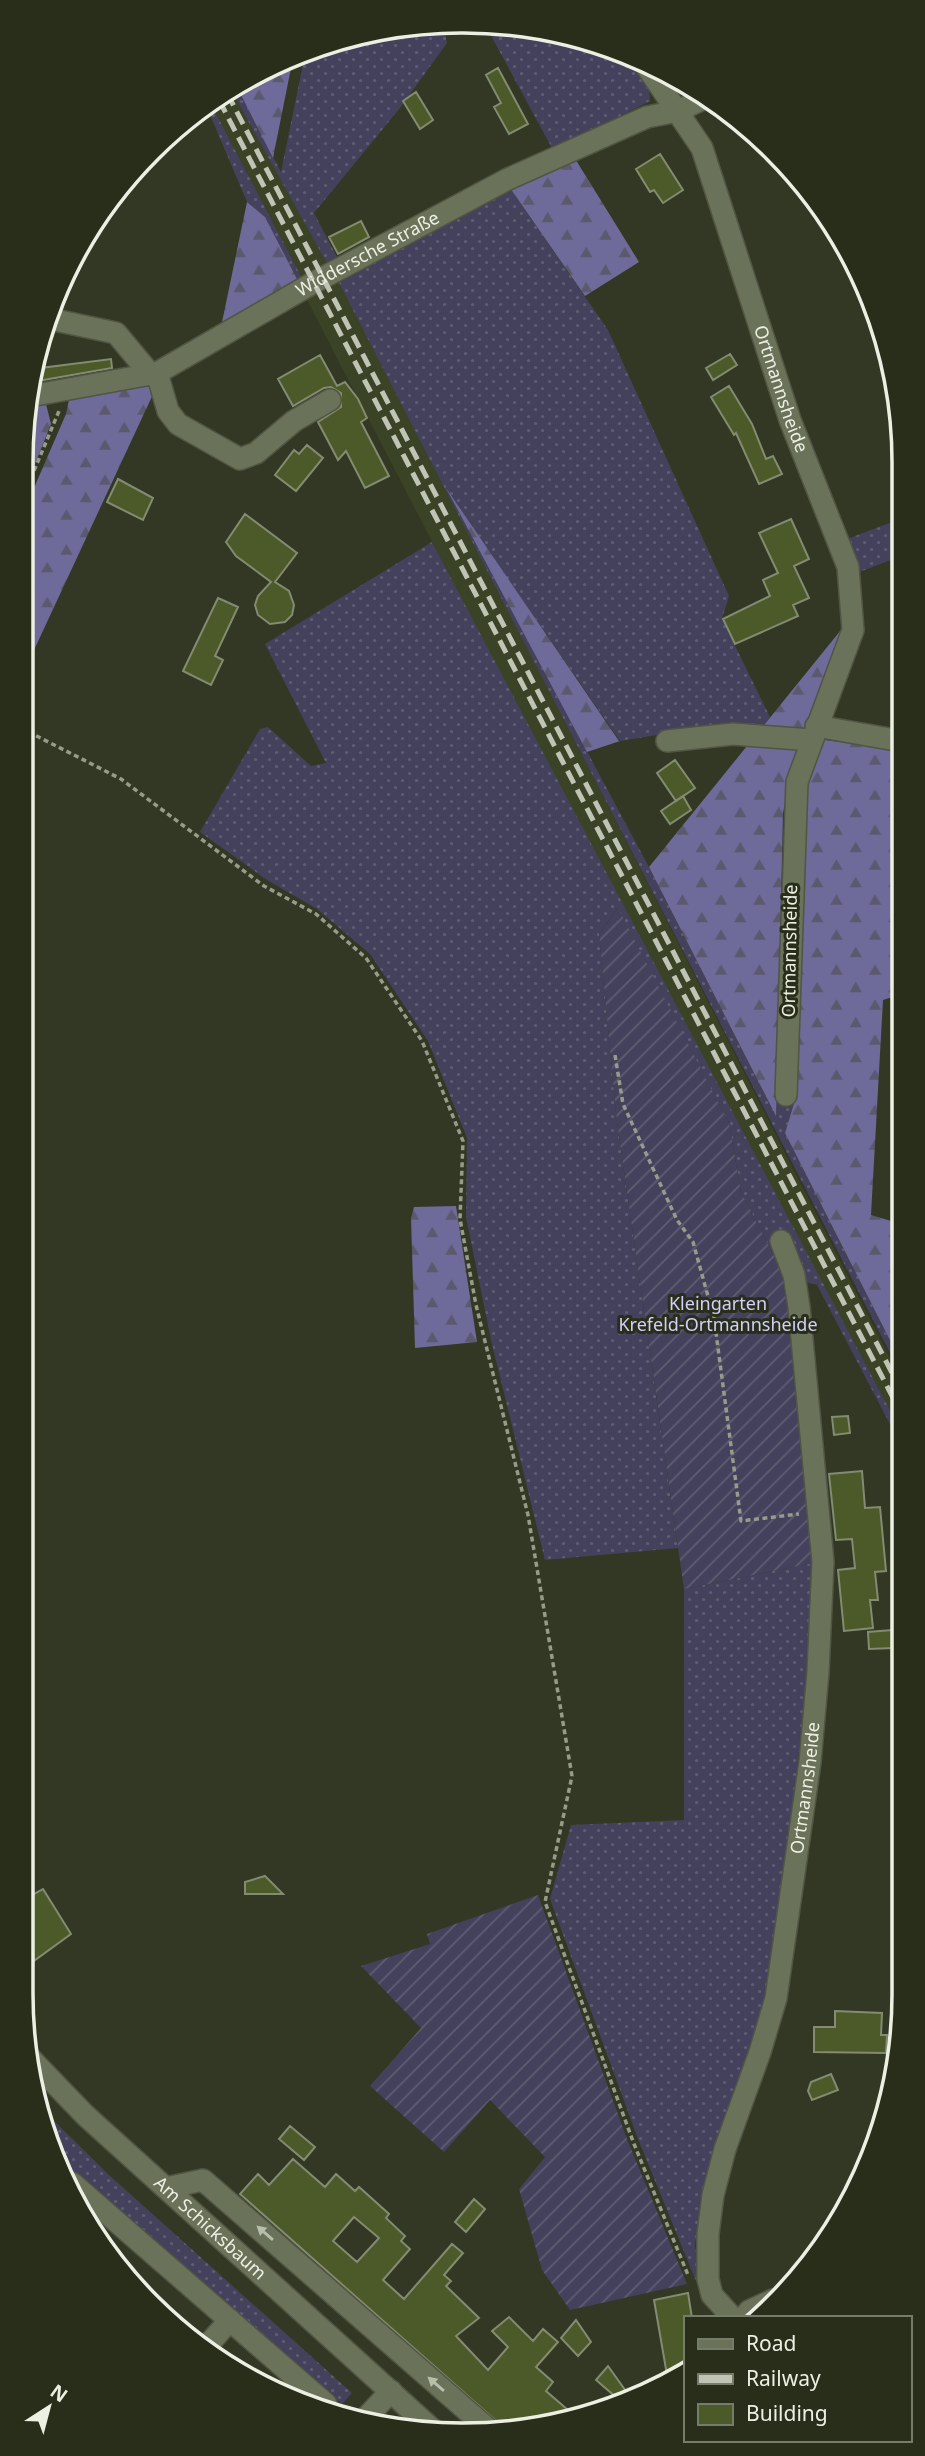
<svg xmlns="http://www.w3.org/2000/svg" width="925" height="2456" viewBox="0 0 925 2456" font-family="'Noto Sans',sans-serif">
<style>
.built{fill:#3b4326}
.grass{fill:url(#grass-dots)}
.forest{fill:url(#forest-firs)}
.garden{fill:url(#garden-furrows)}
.building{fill:#4c5928;stroke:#838b72;stroke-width:2;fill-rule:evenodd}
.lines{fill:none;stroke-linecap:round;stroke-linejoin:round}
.minor-casing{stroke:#515543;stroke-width:24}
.path{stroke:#969b8a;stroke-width:3.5;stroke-dasharray:5 3.5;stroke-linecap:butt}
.minor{stroke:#6b725a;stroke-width:21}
.rail{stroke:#bfc4b5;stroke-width:5;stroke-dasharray:14 7;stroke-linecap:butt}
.oneway{fill:#b8beac}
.labels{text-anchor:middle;stroke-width:6;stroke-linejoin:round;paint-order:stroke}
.street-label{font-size:18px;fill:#ecf0e3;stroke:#282e19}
.park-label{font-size:18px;fill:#d1cffc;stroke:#282e19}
.rim{fill:none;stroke:#ecf0e3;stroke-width:3.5}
</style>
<defs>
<pattern id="grass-dots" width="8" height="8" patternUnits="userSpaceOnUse" patternTransform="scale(1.75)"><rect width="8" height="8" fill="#43415c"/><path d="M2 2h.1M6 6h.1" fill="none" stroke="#5e5d73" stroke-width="1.8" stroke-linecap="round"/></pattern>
<pattern id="forest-firs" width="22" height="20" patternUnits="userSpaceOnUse" patternTransform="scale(1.75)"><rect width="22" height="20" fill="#6e6a99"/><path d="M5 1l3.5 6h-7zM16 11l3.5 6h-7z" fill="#5a596e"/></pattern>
<pattern id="garden-furrows" width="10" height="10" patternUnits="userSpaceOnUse" patternTransform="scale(1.75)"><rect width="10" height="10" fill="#43415c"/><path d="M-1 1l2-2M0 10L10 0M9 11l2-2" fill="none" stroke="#5e5d73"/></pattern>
</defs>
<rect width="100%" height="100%" fill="#323823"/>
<path class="built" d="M231 90 339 283 446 488 903 1384V1435L558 785 307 300 298 281 302 278 212 106Z"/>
<path class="grass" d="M405 25 444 27 447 43 400 108 314 213 338 259 328 265 231 90 236 85 281 172 304 59Z
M488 30C538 34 650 31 650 101L553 150Z
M212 106 302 278 298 281 265 217 247 202 208 110Z
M508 185 608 330 729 596 722 619 770 717 762 727 688 730 620 741 450 496 649 867 775 1114 776 1096 795 1100 785 1133 902 1364 903 1378 339 283 387 250Z
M900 519 901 556 857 573 847 539Z
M432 542 903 1435V1449L817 1285 801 1281 783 1231 772 1236 785 1277 741 1192 729 1123 617 909 599 934 617 1123 678 1548 545 1560 491 1340 466 1217 467 1138 428 1041 370 954 317 909 267 880 200 832 260 729 268 727 311 766 326 763 265 644Z
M813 1563 809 1663 787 1858 766 1998 748 2062 706 2177 695 2245 700 2291 638 2139 550 1899 571 1825 684 1820V1589Z
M40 2107 109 2175 352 2393 342 2404 61 2163 45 2136Z"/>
<path class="forest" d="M292 63 273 158 236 85 242 80Z
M574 157 639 262 585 296 508 185Z
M247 202 265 217 298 281 221 327Z
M159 381 155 390 21 678V518L66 414 70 395Z
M45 400 51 424 21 499V462L29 403Z
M446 488 619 741H620L587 752Z
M845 625 797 746 783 813 776 1116 649 867Z
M817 739 901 750 902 994 883 1000 871 1215 891 1221 902 1286V1364L785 1133 795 1100 802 805Z
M456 1206 477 1342 415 1348 411 1218 414 1207Z"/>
<path class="garden" d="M618 908 729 1123 741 1192 785 1277 789 1294 813 1563 684 1589 617 1123 599 934Z
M538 1895 627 2139 687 2284 570 2310 542 2270 519 2189 545 2157 490 2100 444 2152 370 2086 421 2028 361 1966 430 1944 427 1934Z"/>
<path class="building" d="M498 68 528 124 509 134 494 107 501 103 486 75Z
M416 92 433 120 420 129 403 101Z
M660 154 683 190 663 203 654 190 650 192 636 169Z
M361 221 369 237 338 254 329 237Z
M730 354 737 365 713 380 706 368Z
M320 355 337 386 345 382 358 399 367 418 361 422 389 476 365 488 346 451 338 460 318 422 341 407V393L331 387 324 388 293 406 278 379Z
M111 359 112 368 32 382 33 369Z
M729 386 752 424 766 459 773 456 782 474 759 484 736 433 734 435 711 397Z
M307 445 323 458 296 491 275 475 294 450 299 454Z
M118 479 153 498 143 520 107 502Z
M245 514 297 553 275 582 289 591 294 605 292 615 285 622 270 624 258 615 255 605 258 596 271 582 236 556 226 542Z
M791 519 809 559 794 566 809 598 793 605 798 616 735 644 723 619 770 596 763 580 778 573 759 533Z
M218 598 238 607 215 656 223 660 211 685 183 671Z
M675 760 695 788 676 801 657 773Z
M683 796 691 810 670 824 661 811Z
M848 1416 850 1433 834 1435 832 1417Z
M862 1471 865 1508 880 1507 886 1571 875 1572 878 1600H870L873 1628 844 1631 838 1570 855 1568 852 1539 836 1540 829 1474Z
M892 1630 893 1648 869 1649 868 1632Z
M265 1876 283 1894H245V1882Z
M43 1889 71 1934 31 1963 21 1949V1901Z
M835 2011 882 2013 881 2035H887L886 2053 814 2052V2027H835Z
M831 2074 838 2090 812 2100 808 2091 811 2082Z
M290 2126 315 2147 304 2160 279 2139Z
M293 2159 325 2187 336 2174 355 2191 359 2187 389 2214 386 2218 405 2236 401 2241 410 2249 383 2280 404 2299 452 2244 463 2253 444 2275 451 2281 446 2286 479 2318 456 2336 488 2370 508 2347 492 2331 509 2317 533 2341 543 2329 558 2342 536 2367 553 2382 546 2391 568 2410 557 2423 549 2426 504 2428 240 2194 258 2174 269 2185ZM354 2217 379 2238 357 2262 333 2241Z
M474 2199 485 2209 466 2232 455 2222Z
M688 2293 692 2318H685V2363L682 2364 683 2371 667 2375 654 2300Z
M576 2320 591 2342 578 2356 561 2338Z
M608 2366 628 2394 617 2398 596 2380Z"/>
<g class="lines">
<g class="minor-casing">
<g id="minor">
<path id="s1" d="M645 64 702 148 790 420 848 567 853 630 797 782 786 1095"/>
<path d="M50 319 116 333 151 375"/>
<path d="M157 373 168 411 178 424 240 459 256 453 294 421 330 400"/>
<path id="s2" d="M30 396 157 373 313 283 506 180 647 117 678 111 705 98"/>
<path d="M816 726 901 741"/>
<path d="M667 741 733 734 811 740"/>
<path id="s3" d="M32 2060 85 2115 433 2430"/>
<path d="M72 2183 326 2404"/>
<path d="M166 2188 203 2180 487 2428"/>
<path id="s4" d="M733 2318 712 2295 708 2279V2234L713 2195 725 2149 760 2052 776 1998 810 1762 818 1672 823 1562 799 1307 794 1275 781 1241"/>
<path d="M744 2318 749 2311 773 2300"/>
<path d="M206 2347 230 2320"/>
<path d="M366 2418 391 2391"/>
</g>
</g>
<path class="path" d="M21 502 59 411
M21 728 121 779 264 886 316 914 366 958 422 1041 463 1141 460 1219 476 1305 528 1515 572 1776 545 1902 634 2144 688 2275
M615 1055 623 1104 677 1220 693 1242 714 1318 741 1521 799 1514
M388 2420 396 2428"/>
<use href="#minor" class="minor"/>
<path class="rail" d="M227 93 903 1394
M219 100 903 1417"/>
</g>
<defs><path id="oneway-solid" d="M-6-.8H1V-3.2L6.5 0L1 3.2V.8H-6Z" transform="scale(1.75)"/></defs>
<g class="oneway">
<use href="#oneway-solid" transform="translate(265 2233) rotate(-139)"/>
<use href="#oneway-solid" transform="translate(436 2384) rotate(-139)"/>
</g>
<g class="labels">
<g class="street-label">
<text dy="6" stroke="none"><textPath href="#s2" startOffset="371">Widdersche Straße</textPath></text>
<text dy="6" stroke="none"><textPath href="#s1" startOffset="355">Ortmannsheide</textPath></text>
<text transform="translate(790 951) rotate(-89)" y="6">Ortmannsheide</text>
<text dy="6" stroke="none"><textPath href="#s4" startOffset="551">Ortmannsheide</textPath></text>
<text dy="6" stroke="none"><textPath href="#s3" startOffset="245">Am Schicksbaum</textPath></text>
</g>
<g class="park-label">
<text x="718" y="1310">Kleingarten<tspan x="718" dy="21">Krefeld-Ortmannsheide</tspan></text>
</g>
</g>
<path d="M0 0H925V2456H0ZM462 33H463A429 429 0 0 1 892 462V1994A429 429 0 0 1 463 2423H462A429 429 0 0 1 33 1994V462A429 429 0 0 1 462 33Z" fill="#282e19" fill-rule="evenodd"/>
<path class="rim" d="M462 33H463A429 429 0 0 1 892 462V1994A429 429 0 0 1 463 2423H462A429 429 0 0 1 33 1994V462A429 429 0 0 1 462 33Z"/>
<rect x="684" y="2316" width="228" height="126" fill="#282e19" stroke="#767c6a" stroke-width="2"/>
<rect x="698" y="2339" width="35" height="10" fill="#6b725a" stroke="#767c6a" stroke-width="2"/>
<text x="746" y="2351" font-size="21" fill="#ecf0e3">Road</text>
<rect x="698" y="2374" width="35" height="10" fill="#bfc4b5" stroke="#767c6a" stroke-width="2"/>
<text x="746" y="2386" font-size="21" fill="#ecf0e3">Railway</text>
<rect x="698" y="2404" width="35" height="21" fill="#4c5928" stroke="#767c6a" stroke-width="2"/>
<text x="746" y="2421" font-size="21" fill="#ecf0e3">Building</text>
<g transform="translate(49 2407) rotate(36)" stroke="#282e19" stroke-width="5" paint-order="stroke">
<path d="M0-5L12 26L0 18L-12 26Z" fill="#ecf0e3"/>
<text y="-10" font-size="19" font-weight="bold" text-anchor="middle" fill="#ecf0e3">N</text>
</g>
</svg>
